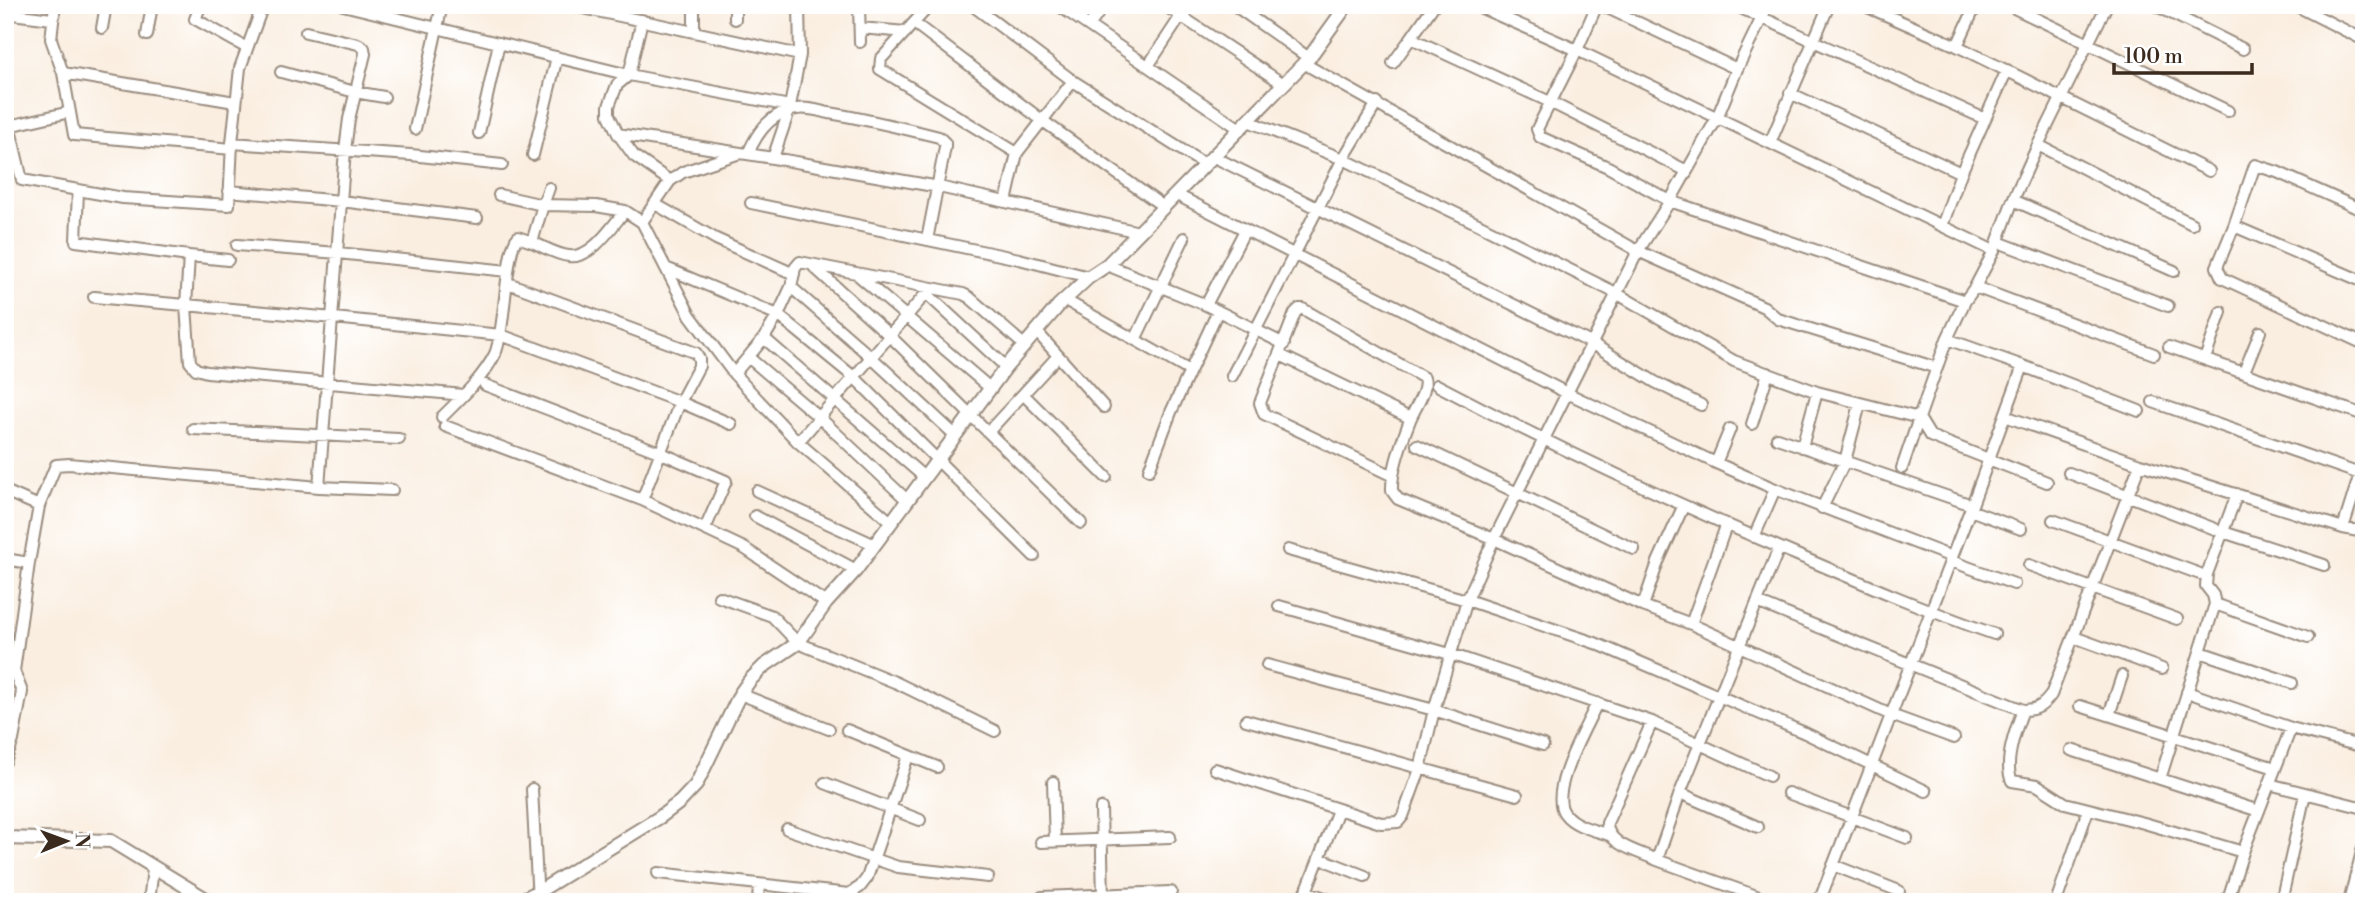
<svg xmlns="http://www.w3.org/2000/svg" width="2369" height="907" viewBox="0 0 2369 907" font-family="'Libre Bodoni',serif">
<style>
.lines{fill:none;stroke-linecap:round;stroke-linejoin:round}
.minor-casing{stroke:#9a8c7f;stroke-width:14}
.tertiary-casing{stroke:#9a8c7f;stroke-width:16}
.minor{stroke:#fff;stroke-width:10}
.tertiary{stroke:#fff;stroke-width:12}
</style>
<rect width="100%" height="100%" fill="#fff"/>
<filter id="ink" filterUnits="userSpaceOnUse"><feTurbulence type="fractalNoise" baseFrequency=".0143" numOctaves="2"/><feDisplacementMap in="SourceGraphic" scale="14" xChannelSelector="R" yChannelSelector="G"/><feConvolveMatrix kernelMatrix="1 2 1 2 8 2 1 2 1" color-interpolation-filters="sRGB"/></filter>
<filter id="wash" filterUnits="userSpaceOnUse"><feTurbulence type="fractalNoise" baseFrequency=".00686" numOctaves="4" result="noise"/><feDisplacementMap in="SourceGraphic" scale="28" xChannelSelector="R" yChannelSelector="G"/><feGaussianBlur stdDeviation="1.57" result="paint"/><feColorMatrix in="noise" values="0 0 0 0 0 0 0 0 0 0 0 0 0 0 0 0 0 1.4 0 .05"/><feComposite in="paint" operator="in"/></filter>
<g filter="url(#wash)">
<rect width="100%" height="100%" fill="#faeee0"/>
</g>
<g filter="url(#ink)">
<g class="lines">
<g class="minor-casing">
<path id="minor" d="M55 5 51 39 63 73 74 135 232 149
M201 5 195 19 247 48
M343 5 629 75 790 106
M569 5 800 55
M694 5V32
M859 5 860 42
M930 5 881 59 880 69 1017 153 1073 81
M972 5 1073 81 1204 164
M1058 5 1240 129
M1164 5 1282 83
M1234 5 1309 58
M1434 5 1411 38 1550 102 1687 171
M1475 5 1577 50 1994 251
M1597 5 1577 50 1537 129 1540 137 1608 167 1670 201 1965 301
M1601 5 1737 69
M1734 5 1985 119
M1863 5 1957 46 2209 171
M2008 5 2228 111
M2155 5 2243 49
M2295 5 2364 40
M12 14 52 19
M735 19V5
M642 20 629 75 617 85 609 106V115L618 134 773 158 939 187 1139 232
M914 23 1043 121 1164 207
M1089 26 1104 5
M102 28 106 5
M860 28 906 32
M306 32 358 44 364 48 365 54 349 119 345 150 319 487
M147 35 152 5
M1957 46 1976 5
M1303 63 1638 251 1764 307 1778 319 1937 368
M1393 63 1411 38
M1148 66 1181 16
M281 72 355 92 384 97
M63 73 235 102
M1790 93 1961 173
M5 108 22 180 123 198 229 205 232 143 240 68 263 5
M1248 121 1343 159 1476 223 1616 293 1734 361 1817 392 1919 418 1902 468
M9 126 70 112
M415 129 442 5
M479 133 499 43
M618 134 634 156 670 181
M232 143 411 155 502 165
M1770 143 1829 5
M2038 145 2192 224
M748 154C757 132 771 112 797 109 807 107 819 111 829 113 866 119 903 128 939 137L945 143V147L927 240
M533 155 557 57
M1212 156 1591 343 1655 382 1701 405
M773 158 789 111 800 55 799 5
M78 190 76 241 189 256 186 306 190 362 196 369 207 372 464 395
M229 191 341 201 477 218
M499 195 543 205 549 188
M1177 195 1567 393 1716 463 1775 489 1952 557
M2013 200 2174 271
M1006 202 1017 153
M751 203 1019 259 1089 277
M655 204 716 239 794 274
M642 222 670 181 683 172 737 154
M1942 226 1961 173 2007 70
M2234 226 2255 165 2277 172 2364 211
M532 242C544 247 557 255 569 256 592 259 612 226 625 211
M1998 242 2168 306
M237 245 338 253 508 271
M189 256 228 260
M1107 265 1206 305 1284 344
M814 267 889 335 1081 523
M666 268 778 315 855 378 1034 556
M859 276 990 388
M2364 282 2234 226 2217 267 2222 278 2364 344
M508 283 696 353 699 359V366L680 402 642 500
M791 287 872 358 955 435
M1975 287 2154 354
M926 293 1006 367
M94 297 334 318 501 335 680 402 731 424
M1065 300 1190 371
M1206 305 1245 230
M1036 331 1104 407
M764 338 924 477
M1947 339 2023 366 2139 411
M1135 340 1184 238
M2169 347 2364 415
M1280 355 1410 418
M748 357 820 418 908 501
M2205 359 2221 312
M2244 372 2260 332
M734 374 764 338 778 315 791 287 795 268 800 262 963 294 969 297 1024 345
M1232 376 1343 159 1377 103
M485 385 659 452 726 481 705 529
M1437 385C1555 447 1674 503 1797 555 1862 583 1927 611 1994 634
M1023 394 1106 477
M2153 402 2360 474 2343 528
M2005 416 2140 464 2343 528 2364 532
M442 417C461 398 483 378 495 354 506 329 505 249 518 237L532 242 543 205 596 206 625 211 642 222 690 315 734 374 798 442 891 522
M1752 424 1768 373
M445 426 642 500 744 548 826 603
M193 429 399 439
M988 432 1058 356
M1777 438 1972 505
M798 442 930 289
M1417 445 1634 549
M1802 447 1817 392
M1716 463 1730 429
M1149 470 1171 412 1218 311
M2069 473 2215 529
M1393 476 1264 414 1260 403 1295 313 1299 309H1303L1424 378C1428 391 1415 407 1410 420 1403 438 1391 472 1392 491L1398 499 1494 539 1643 606 1691 624 1891 715 1954 738
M2047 482 1930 436 1919 418 1947 339 1965 301 1975 287 1994 251 2013 200 2038 145 2107 5
M5 491 39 506
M757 491 873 544
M1822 508 1845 461 1860 404
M1970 510 2021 529
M755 516 856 570
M2053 520 2200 574
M2223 532 2324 565
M1754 537 1775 489
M1288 550 1467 600 1595 643 1805 733 1926 791
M5 559 29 563
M1951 561 2014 584
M2029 565 2177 619
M719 597 772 616 798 643 897 683 995 731
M1757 602 2023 710C2037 710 2043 706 2051 695L2140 464
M2215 604 2308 637
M1279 606 1450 654 1652 722 1769 776
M1643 606 1658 562 1683 507
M1691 624 1726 526
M2074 637 2162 669
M2200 652 2292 683
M1267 665 1434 710 1543 745
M2187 692 2291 728 2364 747
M740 694 829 729
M1597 703C1587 726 1547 793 1565 814 1574 826 1594 830 1609 835
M2080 706 2275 768
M2023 710C2016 728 2003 763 2012 781L2037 785 2065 803 2144 823 2243 852
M2109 715 2122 676
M1246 720 1517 795
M1652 722 1607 823C1606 845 1640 852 1657 860
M847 730 937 767
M2071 750 2259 811
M5 762 13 740 22 692 14 671 29 563 39 506 56 465 69 464 319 487 392 490
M1215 769 1381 823 1398 822 1403 816 1420 769 1434 710 1467 600 1494 539 1638 251 1670 201 1717 118 1737 69 1768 5
M2160 779 2215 604 2213 595 2206 586 2207 574 2237 494
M1053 782 1055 841
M825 783 920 820
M2269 784 2364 808
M532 789 538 902
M1680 793 1758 827
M1788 793 1907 838
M1101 808 1103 900
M787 829 898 867 988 877
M1041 842 1170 837
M1319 858 1365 876
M1833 865 1899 891
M658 873 849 894 860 887 867 878 908 756
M1306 891 1335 902
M1042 897 1171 892
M149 902 153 868
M758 902 759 885
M1302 902 1338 810
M1773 902 1657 860 1680 793 1779 548
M1819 902 1972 505 2023 366
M2056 902 2088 810
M2241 902 2228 899 2243 852 2291 728
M2281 902 2305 794
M2349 902 2364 844"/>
</g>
<g class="tertiary-casing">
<path id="tertiary" d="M5 838 111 841 211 902
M516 902 538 892 660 817 680 802 696 785 740 694 750 680 764 666 798 643 826 603 856 570 1006 367 1059 305 1089 277 1107 265 1309 58 1347 5"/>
</g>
<use href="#minor" class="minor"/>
<use href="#tertiary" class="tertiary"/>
</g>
</g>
<rect width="2369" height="907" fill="none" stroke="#fff" stroke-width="28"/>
<g transform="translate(66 841) rotate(89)" stroke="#ffffff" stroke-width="5" paint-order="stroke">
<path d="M0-5L12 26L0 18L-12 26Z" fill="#3b2a1e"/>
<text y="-10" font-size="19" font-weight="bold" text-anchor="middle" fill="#3b2a1e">N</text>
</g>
<path d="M2114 63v10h138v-10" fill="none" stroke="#3b2a1e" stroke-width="3.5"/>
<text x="2124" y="63" font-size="21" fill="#3b2a1e" stroke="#ffffff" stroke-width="5" paint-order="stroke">100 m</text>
</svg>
